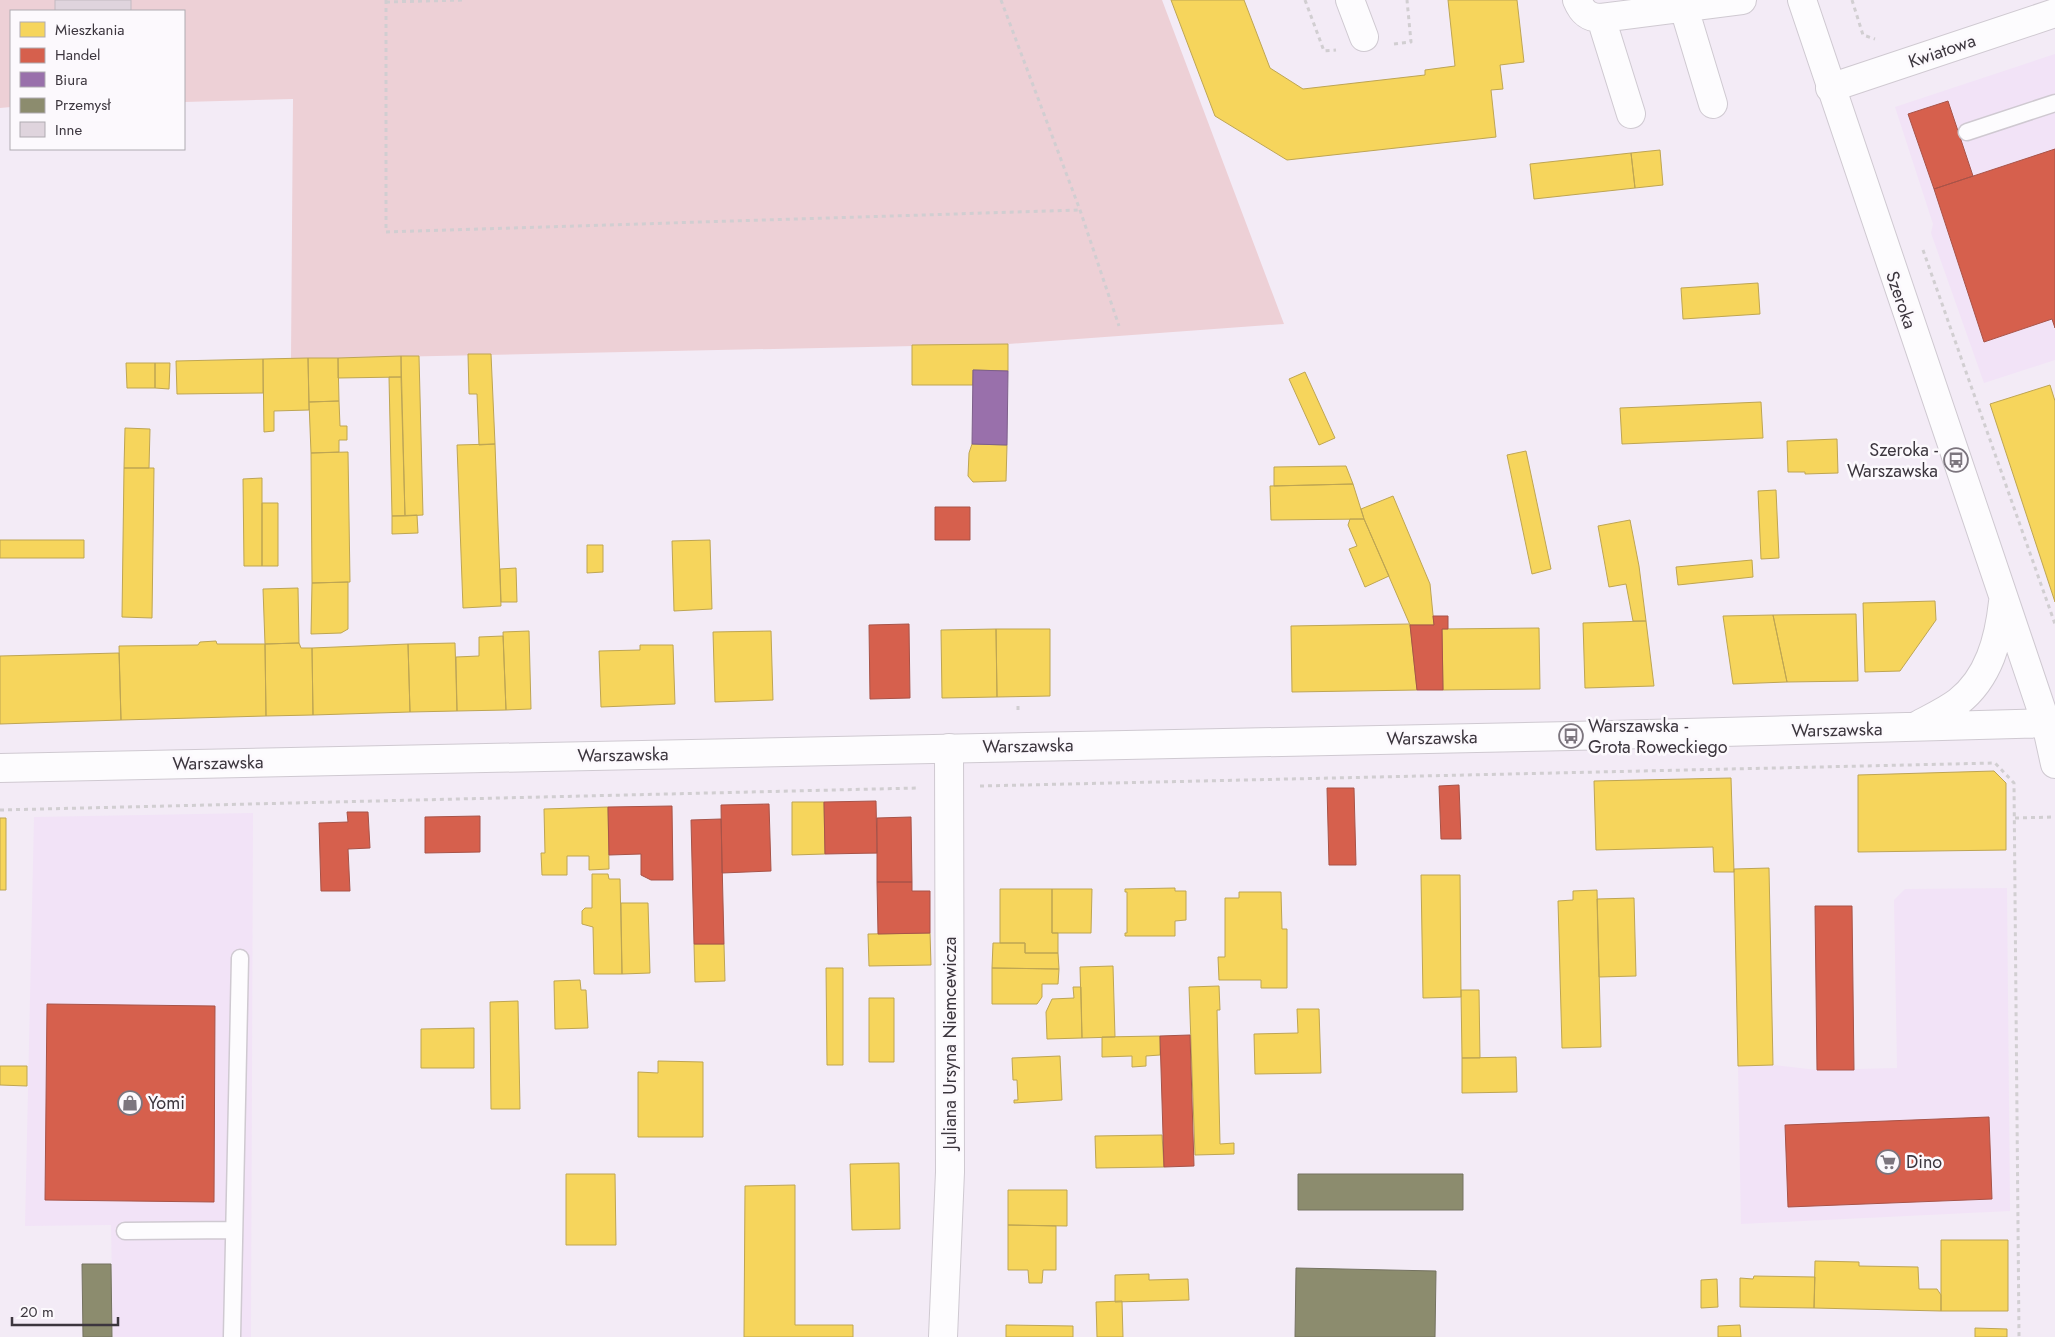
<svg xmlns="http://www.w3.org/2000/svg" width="2055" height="1337" viewBox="0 0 2055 1337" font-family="Jost,sans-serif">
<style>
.built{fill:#f2e3f7}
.green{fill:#edd0d6}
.homes{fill:#f6d55c;stroke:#bea553}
.shops{fill:#d6604d;stroke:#a85348}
.offices{fill:#9970ab;stroke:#7d5f8a}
.industry{fill:#8c8c6e;stroke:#747260}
.building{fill:#dfd4dd;stroke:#c3bac1}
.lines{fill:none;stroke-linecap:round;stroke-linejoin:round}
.lane-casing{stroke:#cfc9d1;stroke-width:19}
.street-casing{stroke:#cfc9d1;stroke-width:30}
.secondary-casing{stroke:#cfc9d1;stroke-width:30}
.path{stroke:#d1ced1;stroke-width:3;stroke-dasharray:4 4;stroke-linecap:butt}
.lane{stroke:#fdfcfe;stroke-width:16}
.street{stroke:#fdfcfe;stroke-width:28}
.secondary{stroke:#fdfcfe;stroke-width:28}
.labels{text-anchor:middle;stroke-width:5;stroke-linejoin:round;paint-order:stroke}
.street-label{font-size:18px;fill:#3c363e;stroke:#fcf9fd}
.poi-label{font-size:18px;fill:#3c363e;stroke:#fcf9fd;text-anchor:start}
</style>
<rect width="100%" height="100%" fill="#f3ebf6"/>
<path class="built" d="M2055 54V360L1984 383 1931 233 1933 224 1895 107Z
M253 813 251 1337H113L111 1225 25 1226 34 817Z
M2007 888 2010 1211 1741 1224 1738 1066 1773 1065 1817 1070 1897 1068 1894 900 1905 889Z"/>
<path class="green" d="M0 0H1162L1284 324 1008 344 291 359 293 99 184 102V11H11V107L0 108Z"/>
<path class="homes" d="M1171 0H1244L1270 68 1303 89 1425 75V70L1455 66 1448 0H1517L1524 62 1500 65 1503 89 1491 90 1496 137 1287 160 1215 116Z
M1660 150 1663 185 1635 188 1631 153Z
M1631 153 1635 188 1534 199 1530 164Z
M1758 283 1760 314 1683 319 1681 288Z
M1008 344V371L973 370V385H912V345Z
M468 354H491L495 444 479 445 477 394H469Z
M401 356H419L423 515 405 516Z
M401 356V377L338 378V358Z
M308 358H338L339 401 309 402Z
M308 358 309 410 274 411V431L264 432 263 359Z
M263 359V393L177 394 176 361Z
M126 363H155V388H127Z
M155 363H170L169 389 155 388Z
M1305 372 1335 438 1319 445 1289 379Z
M389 377H401L405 516H392Z
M2050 385 2055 401V602L1990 404Z
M339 401 340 426H347V440H339V452L311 453 309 402Z
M1761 402 1763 438 1622 444 1620 408Z
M125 428 150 429 149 468H124Z
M1837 439 1838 473 1805 474V472H1788L1787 441Z
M495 444 501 606 463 608 457 445Z
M972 444 1007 445 1006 481 973 482 968 476 969 453Z
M1526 451 1551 569 1532 574 1507 455Z
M348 452 350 582 312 583 311 453Z
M1346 466 1353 484 1274 486V467Z
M124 468H154L152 618 122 617Z
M262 478V566H244L243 479Z
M1353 484 1364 519 1271 520 1270 486Z
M1776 490 1779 558 1761 559 1758 491Z
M1393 496 1430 584 1434 625H1410L1364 519 1361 509Z
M262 503H278V566H262Z
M417 515 418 533 392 534V516Z
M1350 519H1364L1389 576 1365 587 1349 549 1357 546 1348 525Z
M1630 520 1639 566 1646 621H1633L1626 584 1609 587 1598 526Z
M0 540H84V558H0Z
M710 540 712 609 674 611 672 541Z
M587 545H603V572L587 573Z
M1752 560 1753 577 1678 585 1676 567Z
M516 568 517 602H501L500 569Z
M348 582V629L341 633 311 634 312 583Z
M298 588 299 643 265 644 263 589Z
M1935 601 1936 620 1900 671 1865 672 1863 603Z
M1856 614 1858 681 1787 682 1773 615Z
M1773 615 1787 682 1733 684 1723 616Z
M1646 621 1654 686 1585 688 1583 623Z
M1410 624 1417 690 1292 692 1291 626Z
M1539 628 1540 689 1443 690 1442 629Z
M996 629 997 697 942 698 941 630Z
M996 629H1050V696L997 697Z
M529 631 531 709 506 710 503 632Z
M771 631 773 700 715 702 713 632Z
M503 636 506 710 457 711 456 657 479 656V637Z
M216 641 217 644H265L266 716 121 720 119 646 198 645 200 642Z
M299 643 301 648H312L313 715 266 716 265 644Z
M455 643 457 711 410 712 408 644Z
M408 644 410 712 313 715 312 648Z
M640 645H673L675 704 601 707 599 651 640 650Z
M119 653 121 720 0 724V656Z
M1994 771 2006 783V850L1858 852V775Z
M1731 778 1734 872H1714L1713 847 1596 850 1594 781Z
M792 802H824L825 854 792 855Z
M608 807 609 869 589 870V856H567V875H542L541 853H545L544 809Z
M0 818H6V890H0Z
M1769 868 1773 1065 1738 1066 1734 869Z
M592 874H608L609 879H620L622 974H594L593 927 582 924V911L585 908H592Z
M1421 875H1460L1461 997 1423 998Z
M1175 888V891H1186V920L1175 921V936H1125V933H1127V892H1125V889Z
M1000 889H1052V933H1058V953H1025V943H1000Z
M1052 889H1092L1091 933H1052Z
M1597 890 1601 1047 1562 1048 1558 901 1573 900V891Z
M1239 892H1281L1282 929H1287V988H1261V980H1219L1218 957H1225V898H1239Z
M1634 898 1636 976 1599 977 1597 899Z
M621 903H648L650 973 622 974Z
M930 933 931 965 869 966 868 934Z
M993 943H1025V953H1058L1059 969 992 968Z
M694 944H724L725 981 695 982Z
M1113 966 1115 1037 1082 1038 1080 967Z
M826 968H843V1065H827Z
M992 968 1059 969 1058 984H1042V997L1037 1004H992Z
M580 980 581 990H586L588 1028 555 1029 554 981Z
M1219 986 1220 1010H1217L1220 1144 1234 1143V1154L1195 1155 1189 987Z
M1073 987H1081L1082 1038 1047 1039 1046 1012 1052 999 1074 998Z
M1461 990H1479L1480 1058H1462Z
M869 998H894V1062H869Z
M518 1001 520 1109H491L490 1002Z
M1297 1009H1319L1321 1073 1255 1074 1254 1034 1298 1033Z
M474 1028V1068H421V1029Z
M1160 1036V1055L1146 1056V1066L1132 1067V1056L1102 1057V1037Z
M1060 1056 1062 1100 1014 1103V1100H1018L1017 1080H1013L1012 1058Z
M1516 1057 1517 1092 1462 1093V1058Z
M658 1061 703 1062V1137H638V1072L658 1073Z
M0 1066H27V1086L0 1085Z
M1162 1135 1164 1167 1096 1168 1095 1136Z
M899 1163 900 1229 852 1230 850 1164Z
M566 1174H615L616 1245H566Z
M795 1185V1325H853V1337H744L745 1186Z
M1008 1190H1067V1226L1008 1225Z
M1008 1225 1056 1226V1270H1043L1042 1283H1029L1028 1270H1008Z
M1941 1240H2008V1311H1941Z
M1815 1261 1859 1262V1266L1918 1267 1919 1289H1937L1941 1295V1311L1814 1308Z
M1149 1274V1280L1188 1279 1189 1300 1115 1302V1275Z
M1754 1276 1815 1277 1814 1308 1740 1307V1278L1753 1279Z
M1717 1279 1718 1307 1701 1308V1280Z
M1122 1301 1123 1337H1097L1096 1302Z
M1006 1325 1073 1326V1337H1006Z
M1740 1325 1741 1337H1718V1326Z
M1975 1328 2007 1329V1337H1975Z"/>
<path class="shops" d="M1948 101 1973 176 1934 189 1908 114Z
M2055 149V328L2052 319 1984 342 1934 189Z
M935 507H970V540H935Z
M1433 616H1448V629H1442L1443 690H1417L1410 625H1434Z
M909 624 910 698 870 699 869 625Z
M1459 785 1461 839H1441L1439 786Z
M1327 788H1354L1356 865H1329Z
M876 801 877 853 825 854 824 802Z
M769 804 771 871 722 873 721 805Z
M672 806 673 880H651L641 875V854L609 855 608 807Z
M347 812H368L370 848 348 849 350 891H321L319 823 348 822Z
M480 816V852L425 853V817Z
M911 817 912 882H877V818Z
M721 819 724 944H694L691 820Z
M877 882H912V891H930V933L878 934Z
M1815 906H1852L1854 1070H1817Z
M47 1004 215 1006 214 1202 45 1200Z
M1190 1035 1194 1166 1164 1167 1160 1036Z
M1989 1117 1992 1199 1788 1207 1785 1125Z"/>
<path class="offices" d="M973 370 1008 371 1007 445 972 444Z"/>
<path class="industry" d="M1298 1174H1463V1210H1298Z
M82 1264H111L112 1337H83Z
M1296 1268 1436 1271 1435 1337H1295Z"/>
<path class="building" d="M55 0H131V11H55Z"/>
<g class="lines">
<g class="lane-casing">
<path id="lane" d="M1967 132 2055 103
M125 1231 234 1230
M232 1337 240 958"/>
</g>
<g class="street-casing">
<path id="street" d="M1350 0 1364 37
M1577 0C1582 12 1588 18 1601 18L1742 0
M1684 8 1713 104
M1601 18 1631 114
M1830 88 2055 13
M943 1337 950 1172 949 748"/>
</g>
<g class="secondary-casing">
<path id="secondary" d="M1802 0 2046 723 2055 764
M1918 725C1931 718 1946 711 1958 702 1989 678 1999 639 2003 602
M0 768 1571 736 2055 723"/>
</g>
<path class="path" d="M386 0V232L1080 210
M1001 0 1080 210 1119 326
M1305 0 1324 51 1336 50
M1852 0 1863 35 1875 39
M386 2 464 0
M1394 44 1411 42 1407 0
M1923 250 2055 624
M1018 706V714
M980 786 1995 763 2014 783 2019 1337
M0 810 917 788
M2015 818 2055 817"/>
<use href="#lane" class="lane"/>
<use href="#street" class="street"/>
<use href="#secondary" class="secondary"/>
</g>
<defs>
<g id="bus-ring" transform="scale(1.25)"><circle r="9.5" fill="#fcf9fd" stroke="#7c757e" stroke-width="1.5"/><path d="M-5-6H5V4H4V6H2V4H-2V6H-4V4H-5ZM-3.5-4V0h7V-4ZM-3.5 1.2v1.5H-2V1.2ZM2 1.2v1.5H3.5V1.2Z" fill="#7c757e"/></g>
<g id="shop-ring" transform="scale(1.25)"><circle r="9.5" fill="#fcf9fd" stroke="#7c757e" stroke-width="1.5"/><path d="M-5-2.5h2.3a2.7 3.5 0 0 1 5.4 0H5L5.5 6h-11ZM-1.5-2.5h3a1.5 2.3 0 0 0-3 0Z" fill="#7c757e"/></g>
<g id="supermarket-ring" transform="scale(1.25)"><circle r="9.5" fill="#fcf9fd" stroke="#7c757e" stroke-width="1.5"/><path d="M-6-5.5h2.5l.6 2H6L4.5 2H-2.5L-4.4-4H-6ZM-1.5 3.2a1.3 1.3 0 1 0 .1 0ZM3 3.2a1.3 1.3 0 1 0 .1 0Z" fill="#7c757e"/></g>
</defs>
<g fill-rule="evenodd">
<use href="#bus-ring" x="1956" y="460"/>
<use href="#bus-ring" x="1571" y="736"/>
<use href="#shop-ring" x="130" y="1103"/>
<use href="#supermarket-ring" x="1888" y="1162"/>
</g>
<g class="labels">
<g class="street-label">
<text transform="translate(1942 51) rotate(-19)" y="6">Kwiatowa</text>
<text transform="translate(1901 300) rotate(71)" y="6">Szeroka</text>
<text transform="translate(1837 730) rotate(-1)" y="6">Warszawska</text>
<text transform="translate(1432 738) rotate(-1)" y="6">Warszawska</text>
<text transform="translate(1028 746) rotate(-1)" y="6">Warszawska</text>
<text transform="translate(623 755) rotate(-1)" y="6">Warszawska</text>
<text transform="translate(218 763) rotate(-1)" y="6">Warszawska</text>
<text transform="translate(950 1043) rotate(-90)" y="6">Juliana Ursyna Niemcewicza</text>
</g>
<g class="poi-label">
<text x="1938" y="456" text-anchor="end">Szeroka -<tspan x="1938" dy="21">Warszawska</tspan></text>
<text x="1588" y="732">Warszawska -<tspan x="1588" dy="21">Grota Roweckiego</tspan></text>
<text x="148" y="1109">Yomi</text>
<text x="1906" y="1168">Dino</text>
</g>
</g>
<rect x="10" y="10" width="175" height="140" fill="#fcf9fd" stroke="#afabb1"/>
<rect x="20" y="22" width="25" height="15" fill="#f6d55c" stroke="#afabb1"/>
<text x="55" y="35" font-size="15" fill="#3c363e">Mieszkania</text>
<rect x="20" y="48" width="25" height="15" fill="#d6604d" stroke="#afabb1"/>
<text x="55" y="60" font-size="15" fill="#3c363e">Handel</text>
<rect x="20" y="72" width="25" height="15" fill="#9970ab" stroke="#afabb1"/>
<text x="55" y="85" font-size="15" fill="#3c363e">Biura</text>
<rect x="20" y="98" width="25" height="15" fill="#8c8c6e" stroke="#afabb1"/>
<text x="55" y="110" font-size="15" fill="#3c363e">Przemysł</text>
<rect x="20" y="122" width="25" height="15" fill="#dfd4dd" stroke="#afabb1"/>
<text x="55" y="135" font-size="15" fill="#3c363e">Inne</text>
<path d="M12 1317v8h106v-8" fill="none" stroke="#3c363e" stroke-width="2.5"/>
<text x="20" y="1317" font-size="15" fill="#3c363e" stroke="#fcf9fd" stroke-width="4" paint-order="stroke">20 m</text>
</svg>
